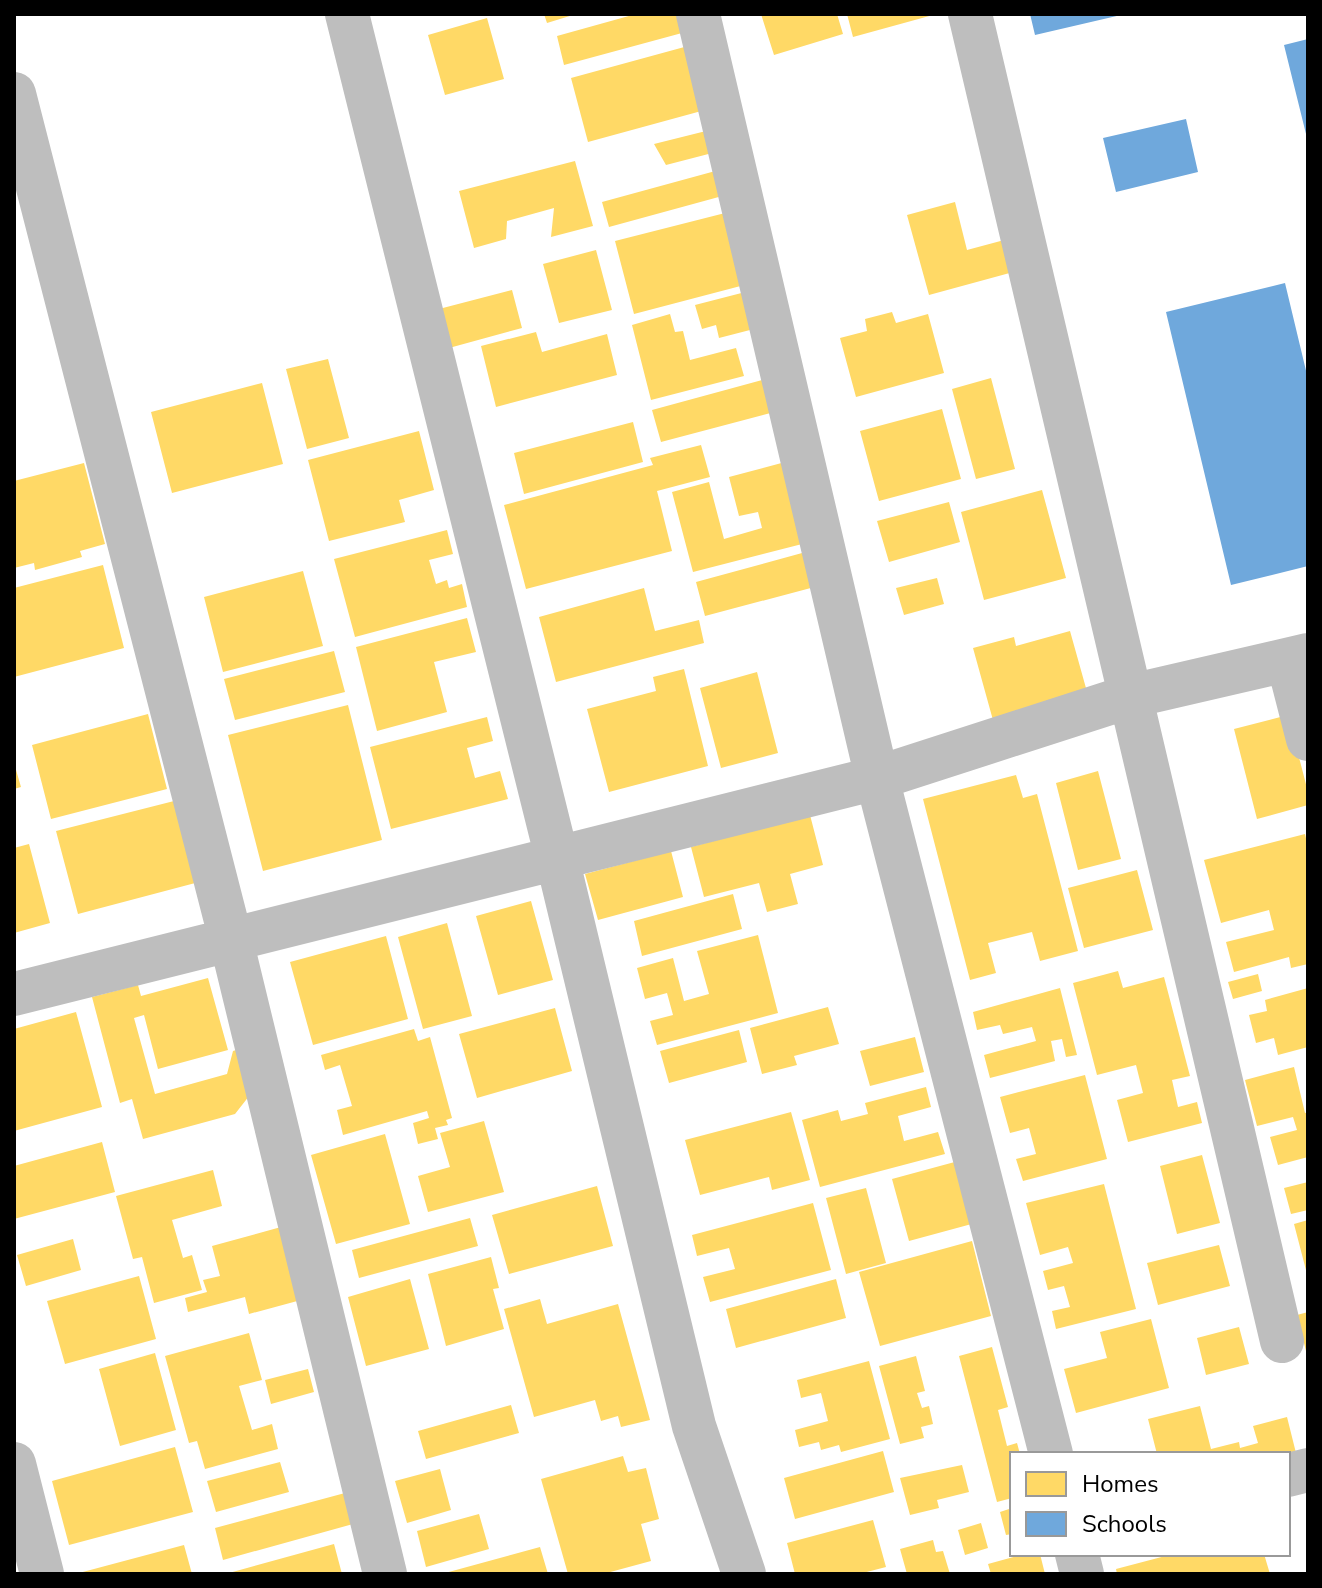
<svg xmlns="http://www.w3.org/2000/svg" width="1322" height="1588" viewBox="0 0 1322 1588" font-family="'Nunito Sans',sans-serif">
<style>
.homes{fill:#ffd966}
.schools{fill:#6fa8dc}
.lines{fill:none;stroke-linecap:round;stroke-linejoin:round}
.minor{stroke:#bebebe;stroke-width:44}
</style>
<rect width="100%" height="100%" fill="#fff"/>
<path class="homes" d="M544 14H573V15L547 23Z
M636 14H677L682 33 564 65 557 36Z
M761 14H837L843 34 774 55Z
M847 14H933V15L853 37Z
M487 18 504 79 445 95 428 35Z
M688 46 705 110 588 142 571 78Z
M714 129 720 151 666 165 654 144Z
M575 161 593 226 551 237 554 208 507 221 506 239 474 248 459 191Z
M719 170 726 195 609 227 602 202Z
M955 202 967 250 1008 239 1017 271 929 295 907 215Z
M733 211 752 283 634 314 615 241Z
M596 250 612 310 559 323 543 264Z
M757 289 750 330 719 338 716 325 702 329 695 305Z
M512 290 522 328 449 348 439 309Z
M892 312 896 323 928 314 944 373 856 397 840 338 867 331 865 319Z
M670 314 675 332 683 331 690 360 736 348 744 376 651 400 632 325Z
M536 332 542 352 607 334 617 375 496 407 481 346Z
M328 359 349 438 307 449 286 369Z
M773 377 782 410 661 442 652 410Z
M991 378 1015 469 976 479 952 389Z
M262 383 283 464 172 493 151 412Z
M942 409 961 479 879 501 860 431Z
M633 422 643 462 524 494 514 453Z
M419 431 434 490 399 500 405 522 329 541 308 460Z
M701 445 710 477 657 491 672 551 526 589 504 505 653 465 650 458Z
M789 461 810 542 693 572 672 492 709 482 724 539 762 528 758 512 739 516 729 477Z
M84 463 105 544 80 551 82 557 35 570 34 563 14 568V481Z
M1042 490 1066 578 984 600 961 512Z
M949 502 960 542 889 562 877 521Z
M447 530 453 554 429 560 436 584 447 580 449 588 462 584 467 607 355 637 334 559Z
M813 550 822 585 705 616 696 582Z
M103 565 124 648 14 677V588Z
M303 571 323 646 223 672 204 597Z
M937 578 944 604 904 615 896 588Z
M644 588 655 631 699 620 704 643 556 682 539 617Z
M467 618 476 652 434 662 447 712 377 731 356 647Z
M1070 631 1091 706 996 731 973 648 1014 637 1016 646Z
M334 651 345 692 235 720 224 679Z
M684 669 708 766 609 792 587 709 656 691 653 677Z
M757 672 778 753 721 768 700 688Z
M348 705 382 840 263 871 228 735Z
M148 714 167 789 51 819 32 745Z
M1288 715 1308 792V805L1257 819 1234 729Z
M487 717 493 741 467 748 475 778 500 771 508 799 391 829 370 747Z
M14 763 21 787 14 789Z
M1098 771 1121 859 1078 870 1056 783Z
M1016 775 1023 798 1037 794 1078 951 1040 961 1032 932 988 943 996 973 970 980 923 799Z
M178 800 199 882 78 914 56 831Z
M810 815 823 865 790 874 798 904 767 912 759 883 704 897 691 847Z
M1305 834 1308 847V964L1291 968 1289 957 1234 972 1226 942 1274 930 1269 910 1221 923 1204 860Z
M29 844 50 923 14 933V848Z
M671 851 683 897 598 920 585 874Z
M1137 870 1153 930 1084 948 1068 888Z
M733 894 742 929 642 956 634 921Z
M531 901 553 980 498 995 476 916Z
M447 923 472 1016 423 1029 398 937Z
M758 935 778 1013 657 1045 650 1021 673 1015 667 993 645 999 637 968 673 958 684 1001 709 994 697 951Z
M386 936 408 1019 313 1045 290 962Z
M1118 971 1123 988 1164 977 1190 1076 1172 1080 1178 1107 1197 1102 1202 1123 1128 1142 1117 1100 1143 1093 1136 1065 1097 1075 1073 983Z
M1258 974 1262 991 1233 999 1228 982Z
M208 978 228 1050 158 1069 144 1015 134 1018 155 1094 227 1074 233 1051 252 1045 261 1081 235 1114 143 1139 132 1099 120 1103 92 997 138 985 141 996Z
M1060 988 1077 1055 1066 1057 1062 1039 1051 1041 1055 1061 990 1078 984 1055 1036 1041 1032 1027 1003 1034 1000 1025 977 1030 973 1012Z
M1308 988V1047L1278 1055 1274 1038 1256 1043 1249 1015 1267 1011 1265 1000Z
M828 1007 839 1044 794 1056 797 1065 762 1074 750 1028Z
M555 1008 572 1071 477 1098 459 1034Z
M76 1012 102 1107 14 1131V1029Z
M414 1029 418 1041 430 1037 452 1118 446 1120 448 1125 435 1128 438 1139 418 1144 413 1123 429 1118 427 1111 343 1135 337 1110 352 1106 340 1065 325 1070 321 1055Z
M739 1030 747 1062 669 1083 660 1051Z
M915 1037 924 1072 870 1086 860 1051Z
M1294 1067 1305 1113 1308 1112V1157L1278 1165 1270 1137 1297 1130 1293 1117 1257 1126 1245 1080Z
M1085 1075 1107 1159 1023 1181 1016 1159 1036 1154 1029 1128 1010 1133 1000 1097Z
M926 1087 931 1107 898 1116 904 1141 938 1132 945 1154 820 1187 802 1120 838 1110 841 1121 868 1114 865 1103Z
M791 1112 810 1180 772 1190 769 1177 700 1195 685 1140Z
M484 1121 504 1192 428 1212 418 1176 450 1167 440 1133Z
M385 1134 410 1224 336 1244 311 1155Z
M102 1142 115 1192 14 1219V1166Z
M1202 1155 1220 1223 1177 1234 1160 1166Z
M962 1160 979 1222 909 1241 892 1179Z
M213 1170 222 1206 172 1220 183 1258 192 1255 202 1290 154 1303 142 1257 133 1259 116 1196Z
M1308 1182V1210L1291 1214 1284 1188Z
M1104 1184 1136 1309 1056 1329 1052 1311 1070 1307 1064 1286 1048 1290 1043 1271 1073 1263 1068 1247 1040 1255 1026 1203Z
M597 1186 613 1246 509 1274 492 1215Z
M866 1188 886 1263 846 1274 826 1198Z
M813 1203 831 1270 710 1302 703 1277 735 1269 729 1248 697 1256 692 1235Z
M470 1218 478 1246 359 1278 352 1250Z
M1308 1220V1274H1307L1294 1224Z
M281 1227 301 1300 249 1314 245 1297 188 1312 185 1298 207 1292 203 1280 220 1276 212 1246Z
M73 1239 81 1270 26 1286 17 1255Z
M972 1241 991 1316 880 1346 859 1272Z
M1219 1245 1230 1286 1158 1305 1147 1263Z
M491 1257 499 1288 493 1289 504 1329 446 1346 428 1274Z
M139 1276 156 1339 65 1364 47 1301Z
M410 1279 429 1349 366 1366 348 1297Z
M836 1279 846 1318 736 1348 726 1309Z
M540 1299 547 1324 618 1304 650 1420 621 1427 618 1416 601 1421 595 1400 534 1417 504 1309Z
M1308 1312V1354L1307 1355 1297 1315Z
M1151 1319 1169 1388 1076 1413 1064 1369 1107 1358 1100 1332Z
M1239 1327 1249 1364 1206 1375 1197 1338Z
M249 1333 262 1380 239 1386 252 1430 272 1424 278 1449 205 1469 197 1441 189 1443 165 1356Z
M992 1347 1008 1407 998 1410 1007 1446 1017 1443 1020 1454H1012V1498L997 1502 959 1356Z
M155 1353 176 1430 120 1446 99 1369Z
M916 1356 925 1391 917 1393 922 1408 929 1406 933 1424 921 1427 924 1438 900 1444 879 1366Z
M869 1361 890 1439 841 1452 839 1445 821 1450 819 1442 799 1447 795 1430 828 1421 821 1393 801 1398 797 1380Z
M308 1369 314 1392 271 1404 265 1380Z
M511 1405 519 1433 426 1459 418 1431Z
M1200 1406 1211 1449 1239 1442 1240 1448 1258 1443 1253 1426 1287 1417 1299 1465 1288 1454H1157L1148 1419Z
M175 1447 193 1512 69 1545 52 1481Z
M883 1451 894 1492 795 1519 784 1478Z
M623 1456 628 1472 646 1468 659 1519 641 1524 651 1561 603 1574H568L541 1479Z
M280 1462 289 1492 216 1512 207 1481Z
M962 1465 969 1492 937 1500 939 1508 910 1515 900 1478Z
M440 1469 451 1510 407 1523 395 1481Z
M345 1493 353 1524 223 1560 215 1528Z
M1012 1508V1534L1006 1535 1000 1512Z
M479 1514 489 1549 426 1567 417 1531Z
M873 1520 886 1567 859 1574H795L787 1543Z
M981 1523 988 1548 965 1555 958 1530Z
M933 1540 936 1552 943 1551 950 1574H907L900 1549Z
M334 1544 342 1574H229V1573Z
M184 1545 192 1574H79V1573Z
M540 1547 548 1574H445V1573Z
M1024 1554H1040L1045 1574H991L988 1564Z
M1173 1554H1264L1270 1574H1117L1116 1569Z"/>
<path class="schools" d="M1030 14H1120L1121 15 1035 35Z
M1308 39V138H1307L1284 45Z
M1186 119 1198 172 1116 192 1103 138Z
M1285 283 1308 379V566L1231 585 1166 312Z"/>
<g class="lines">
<path class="minor" d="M347 14 557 858 694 1426 744 1574
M698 14 877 778 1051 1454
M970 14 1282 1341
M14 94 231 940 385 1574
M1288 661 1308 739
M14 994 877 778 1131 696 1308 655
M14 1464 42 1574
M1288 1475 1308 1470
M1077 1554 1082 1574"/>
</g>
<rect width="1322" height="1588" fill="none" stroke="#000000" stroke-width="32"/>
<rect x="1010" y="1452" width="280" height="104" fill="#ffffff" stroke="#999999" stroke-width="2"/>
<rect x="1026" y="1472" width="40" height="24" fill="#ffd966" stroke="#999999" stroke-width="2"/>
<text x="1082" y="1492" font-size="24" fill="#000000">Homes</text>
<rect x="1026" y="1512" width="40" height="24" fill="#6fa8dc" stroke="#999999" stroke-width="2"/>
<text x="1082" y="1532" font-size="24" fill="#000000">Schools</text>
</svg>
